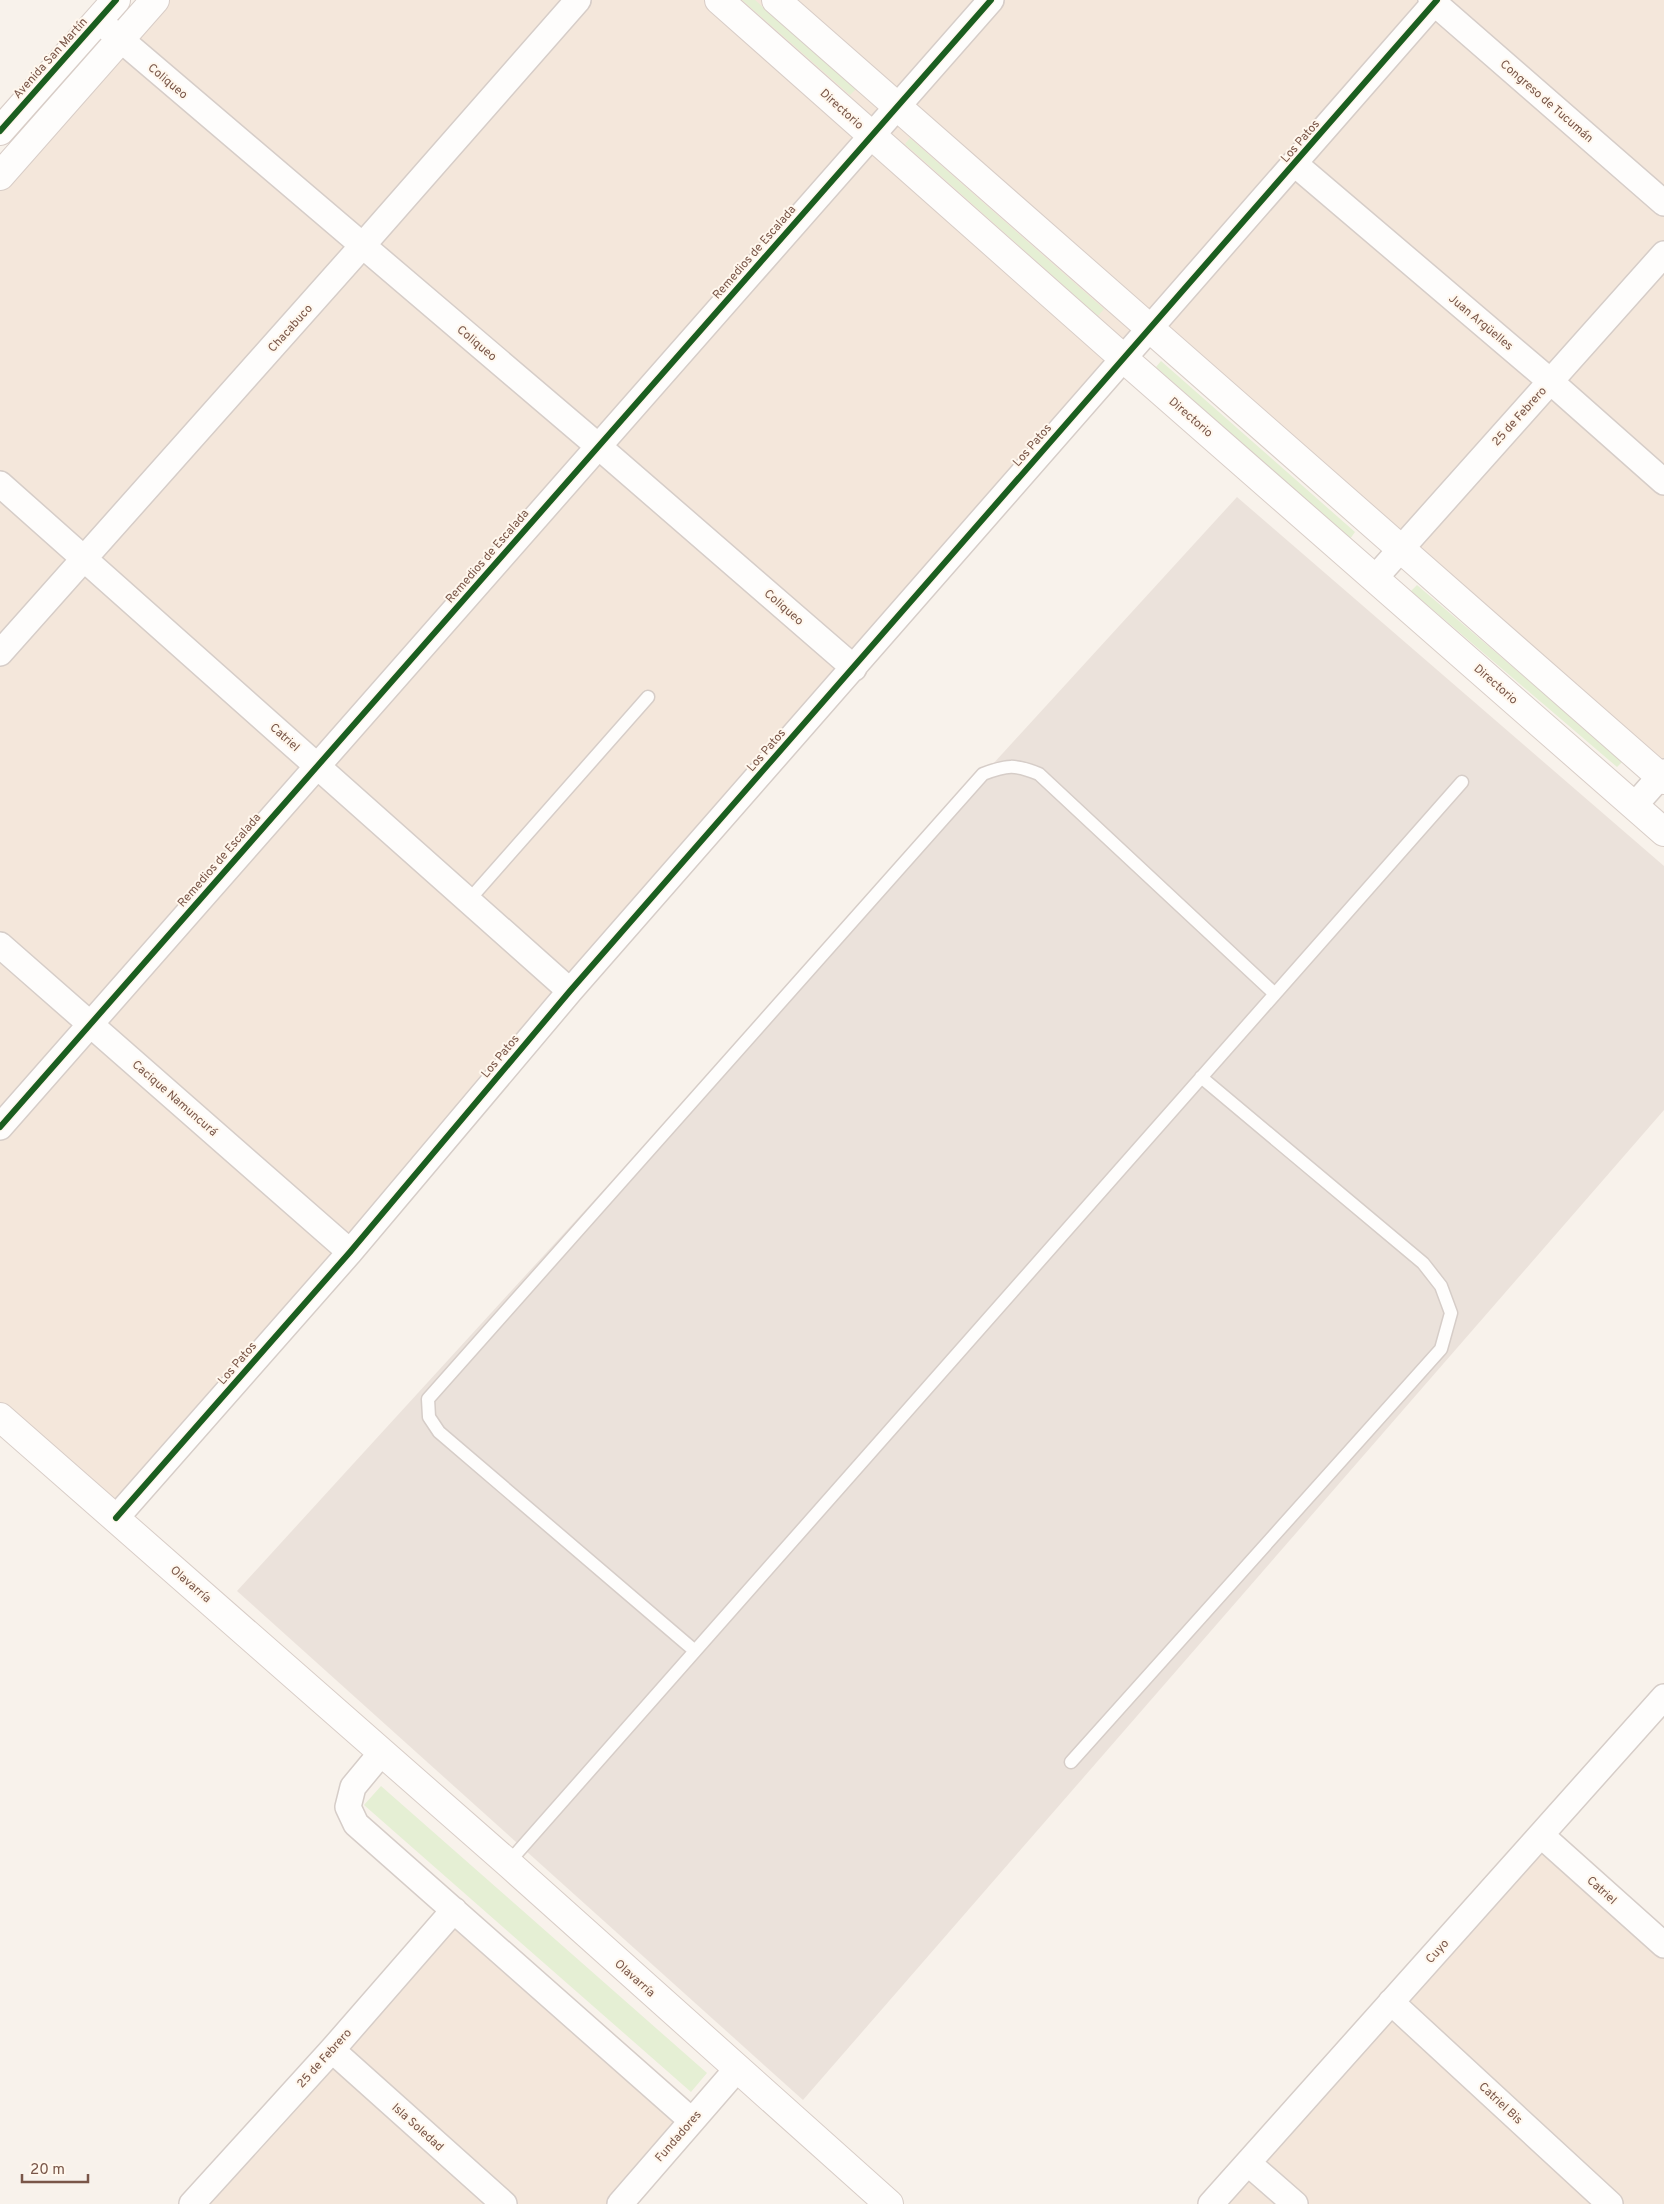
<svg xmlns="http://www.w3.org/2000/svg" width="1664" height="2204" viewBox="0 0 1664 2204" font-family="Overpass,sans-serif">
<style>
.residential{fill:#f4e7db}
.industrial{fill:#ebe2db}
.green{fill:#e5efd4}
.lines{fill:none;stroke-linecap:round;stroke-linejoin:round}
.lane-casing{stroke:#d6cdc8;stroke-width:15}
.street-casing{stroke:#d6cdc8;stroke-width:28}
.secondary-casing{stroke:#d8cdc7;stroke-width:30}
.lane{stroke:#fefdfc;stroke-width:12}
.street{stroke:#fefdfc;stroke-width:25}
.secondary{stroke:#fefdfc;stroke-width:28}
.cycleway-casing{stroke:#fff7ed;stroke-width:9}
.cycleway{stroke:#1b5e20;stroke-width:6}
.labels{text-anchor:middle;stroke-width:4;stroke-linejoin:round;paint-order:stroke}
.street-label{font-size:12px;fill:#795648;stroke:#fff7ed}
</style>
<rect width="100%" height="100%" fill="#f8f2eb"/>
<path class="residential" d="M155 0H1664V780L1149 327 116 1518 0 1417V176Z
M1541 1835 1664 1945V2204H1211Z
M454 1910 691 2120 620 2204H192Z"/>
<path class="industrial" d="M1237 497 1664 866V1110L803 2100 237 1591Z"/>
<path class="green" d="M742 0H755L856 89 850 95Z
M910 138 1104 309 1098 316 905 144Z
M1161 361 1355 532 1350 539 1156 367Z
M1417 585 1623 761 1617 767 1411 591Z
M381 1786 707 2073 691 2092 364 1805Z"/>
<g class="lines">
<g class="lane-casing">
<path id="lane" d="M469 900 648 697
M695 1651 439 1432 429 1417 428 1399 983 774C1007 765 1015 764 1039 774L1275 994
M1071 1762 1441 1349 1451 1313 1441 1286 1423 1263 1201 1077
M508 1863 1462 782"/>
</g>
<g class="street-casing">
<path id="street" d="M1431 0 1664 203
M98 20 598 446 854 668
M1295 164 1550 381 1664 482
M0 484 570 991
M1375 578 1664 254
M0 653 363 245 578 0
M1634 806 1664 772
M0 945 350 1252
M0 1127 991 0
M116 1518 350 1252 570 991 1437 0
M382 1752 353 1787 348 1807 356 1824 691 2120
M1541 1835 1664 1945
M1391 2002 1610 2204
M332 2050 504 2204
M1248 2163 1295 2204
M192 2204 332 2050 454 1910
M620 2204 737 2069
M1211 2204 1664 1697"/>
</g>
<g class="secondary-casing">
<path id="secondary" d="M719 0 1123 358 1664 832
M776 0 1664 780
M0 131 116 0
M0 176 155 0
M0 1417 508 1863 889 2204"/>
</g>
<use href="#lane" class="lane"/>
<use href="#street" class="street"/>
<use href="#secondary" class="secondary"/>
<g class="cycleway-casing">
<path id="cycleway" d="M0 131 116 0
M0 1127 991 0
M116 1518 350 1252 570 991 1437 0"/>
</g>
<use href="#cycleway" class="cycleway"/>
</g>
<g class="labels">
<g class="street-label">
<text transform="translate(50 58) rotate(-48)" y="4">Avenida San Martín</text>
<text transform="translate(168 81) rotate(40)" y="4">Coliqueo</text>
<text transform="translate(1547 101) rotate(41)" y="4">Congreso de Tucumán</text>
<text transform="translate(842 109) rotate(42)" y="4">Directorio</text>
<text transform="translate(1300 141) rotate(-49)" y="4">Los Patos</text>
<text transform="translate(754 252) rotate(-49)" y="4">Remedios de Escalada</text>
<text transform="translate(1481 322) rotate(40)" y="4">Juan Argüelles</text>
<text transform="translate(290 328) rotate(-48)" y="4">Chacabuco</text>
<text transform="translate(477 343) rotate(40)" y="4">Coliqueo</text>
<text transform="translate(1519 416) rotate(-48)" y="4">25 de Febrero</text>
<text transform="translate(1191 417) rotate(41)" y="4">Directorio</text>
<text transform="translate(1032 445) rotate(-49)" y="4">Los Patos</text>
<text transform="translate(487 556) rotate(-49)" y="4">Remedios de Escalada</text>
<text transform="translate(784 607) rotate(41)" y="4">Coliqueo</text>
<text transform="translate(1496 684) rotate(41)" y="4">Directorio</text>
<text transform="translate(285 737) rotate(42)" y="4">Catriel</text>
<text transform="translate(766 750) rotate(-49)" y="4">Los Patos</text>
<text transform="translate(219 860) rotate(-49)" y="4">Remedios de Escalada</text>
<text transform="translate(500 1056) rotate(-50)" y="4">Los Patos</text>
<text transform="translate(175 1098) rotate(41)" y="4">Cacique Namuncurá</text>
<text transform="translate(237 1363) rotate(-49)" y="4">Los Patos</text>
<text transform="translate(191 1584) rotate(41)" y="4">Olavarría</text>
<text transform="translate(1602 1890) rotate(42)" y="4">Catriel</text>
<text transform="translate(1437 1951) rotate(-48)" y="4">Cuyo</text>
<text transform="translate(635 1978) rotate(42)" y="4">Olavarría</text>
<text transform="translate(324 2058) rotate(-48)" y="4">25 de Febrero</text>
<text transform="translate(1501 2103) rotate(43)" y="4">Catriel Bis</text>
<text transform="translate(418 2127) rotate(42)" y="4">Isla Soledad</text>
<text transform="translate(678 2136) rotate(-49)" y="4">Fundadores</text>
</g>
</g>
<path d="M22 2174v8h66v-8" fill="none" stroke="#795648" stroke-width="2.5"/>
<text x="30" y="2174" font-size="15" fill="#795648" stroke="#fff7ed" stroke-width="4" paint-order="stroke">20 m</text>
</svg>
